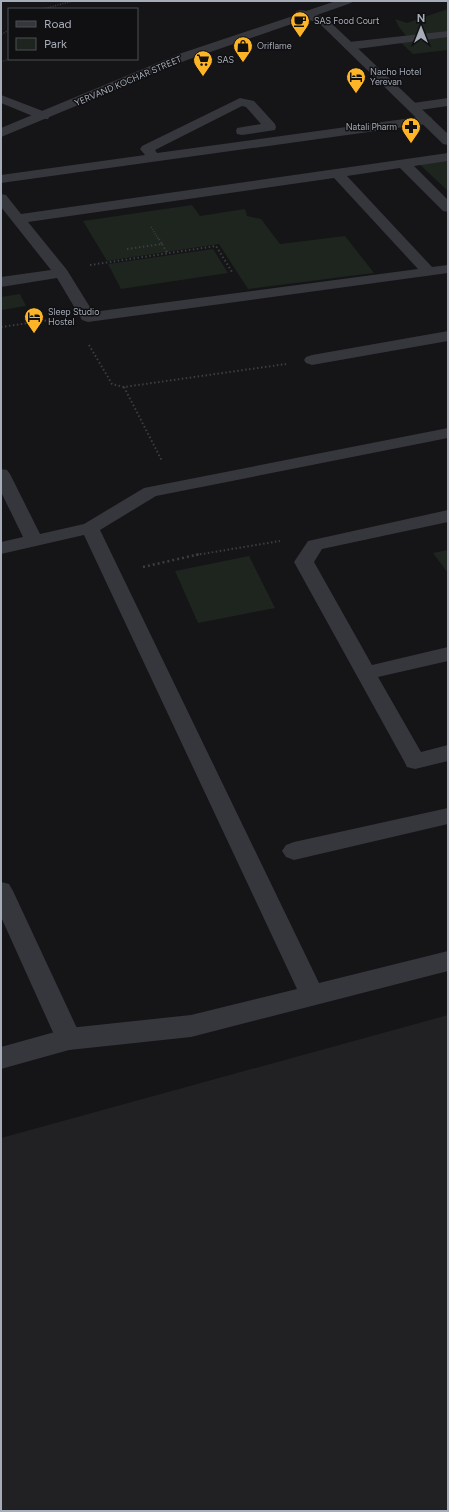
<svg xmlns="http://www.w3.org/2000/svg" width="449" height="1512" viewBox="0 0 449 1512" font-family="Figtree,sans-serif">
<style>
.built{fill:#212124}
.green{fill:#1d251e}
.lines{fill:none;stroke-linecap:round;stroke-linejoin:round}
.path-far2{stroke:#3c3e43;stroke-width:1.5;stroke-dasharray:1 1.5;stroke-linecap:butt}
.path-far1{stroke:#3c3e43;stroke-width:2;stroke-dasharray:1.5 2.5;stroke-linecap:butt}
.path{stroke:#3c3e43;stroke-width:2.5;stroke-dasharray:2 3;stroke-linecap:butt}
.service{fill:#36373c;fill-rule:evenodd}
.minor{fill:#36373c;fill-rule:evenodd}
.tertiary{fill:#36373c;fill-rule:evenodd}
.labels{text-anchor:middle;stroke-width:3;stroke-linejoin:round;paint-order:stroke}
.far-poi-label{font-size:9px;fill:#a6acb8;stroke:#101012;text-anchor:start}
.far-street-label{font-size:9px;fill:#a6acb8;stroke:#101012}
</style>
<rect width="100%" height="100%" fill="#151517"/>
<path class="built" d="M448 1015V1511H1V1138Z"/>
<path class="green" d="M448 9V32L406 36 399 27 395 19 407 23Z
M448 35V50L413 54 399 41Z
M448 158V191L418 163Z
M192 205 200 216 245 209 247 216 261 219 280 244 345 236 374 273 248 289 219 244 107 261 83 221Z
M213 249 228 273 121 289 108 264Z
M20 294 26 306 1 310V297Z
M448 550V573L433 553Z
M249 556 275 608 198 623 175 571Z"/>
<g class="lines">
<path class="path-far2" d="M43 9 73 1
M1 37 2 34 9 30
M1 62 9 59
M151 227 159 240"/>
<path class="path-far1" d="M162 244 168 254
M127 249 162 244 159 239
M90 265 216 246 232 272
M1 327 56 319
M89 345 112 384 124 387 286 364
M124 387 162 461
M196 555 280 541"/>
<path class="path" d="M143 567 200 554"/>
<path class="service" d="M448 31V37L349 50 345 48 343 46 345 44 349 42Z
M1 95 48 113 50 116 48 119H40L1 103Z
M240 98 254 101 275 124 276 127 275 130 242 135 237 134 236 131 237 128 261 124 246 107 242 106 155 150 157 153 426 116 431 117 432 120 431 123 426 124 1 183V175L145 155 140 149 142 146Z
M448 98V106L413 111 409 110 407 107 409 104 413 103Z
M448 153V161L414 166 448 200V212L443 211 400 168 347 176 432 267 448 265V273L88 322 82 320 57 278 1 287V277L51 270 1 207V194L6 195 21 214ZM334 178 418 269 93 312 67 270 28 222Z
M448 331V341L312 365 306 363 304 360 306 357 312 355Z
M448 428V438L156 496 100 530 319 983 448 951V971L191 1037 69 1050 1 1069V1047L69 1028 191 1015 297 989 84 535 1 554V542L23 537 1 492V469L7 470 10 474 40 534 84 524 144 488Z
M448 510V522L322 549 314 562 372 665 448 647V661L378 677 421 752 448 745V761L415 769 407 767 404 761 294 562 308 541Z
M448 808V824L294 860 286 857 282 851 286 845 294 842Z"/>
<path class="minor" d="M1 882 9 884 13 891 82 1039 78 1047 69 1050 60 1047 56 1039 1 917Z"/>
<path class="tertiary" d="M336 1H353L351 3 317 15 327 19 448 134V145L443 144 319 23 306 19 187 60 1 137V128L179 54 296 15 295 13 297 11 301 10 306 11Z"/>
</g>
<defs>
<g id="cafe-pin" transform="scale(1)"><path d="M0 17L-7.5 6A9.5 9.5 0 1 1 7.5 6Z" fill="#fdb427" stroke="#101012"/><path d="M-5.5-4.5H6V0H3Q3 3.5 0 3.5H-2.5Q-5.5 3.5-5.5 0ZM3-3.2v2h1.7v-2ZM-6 4.5H4V6H-6Z" fill="#111"/></g>
<g id="shop-pin" transform="scale(1)"><path d="M0 17L-7.5 6A9.5 9.5 0 1 1 7.5 6Z" fill="#fdb427" stroke="#101012"/><path d="M-5-2.5h2.3a2.7 3.5 0 0 1 5.4 0H5L5.5 6h-11ZM-1.5-2.5h3a1.5 2.3 0 0 0-3 0Z" fill="#111"/></g>
<g id="supermarket-pin" transform="scale(1)"><path d="M0 17L-7.5 6A9.5 9.5 0 1 1 7.5 6Z" fill="#fdb427" stroke="#101012"/><path d="M-6-5.5h2.5l.6 2H6L4.5 2H-2.5L-4.4-4H-6ZM-1.5 3.2a1.3 1.3 0 1 0 .1 0ZM3 3.2a1.3 1.3 0 1 0 .1 0Z" fill="#111"/></g>
<g id="hotel-pin" transform="scale(1)"><path d="M0 17L-7.5 6A9.5 9.5 0 1 1 7.5 6Z" fill="#fdb427" stroke="#101012"/><path d="M-6-4.5h1.5V1H6V5H4.5V3h-9V5H-6ZM-4 0a1.8 1.8 0 1 1 3.6 0ZM.5 0V-2.5h3Q6-2.5 6 0Z" fill="#111"/></g>
<g id="pharmacy-pin" transform="scale(1)"><path d="M0 17L-7.5 6A9.5 9.5 0 1 1 7.5 6Z" fill="#fdb427" stroke="#101012"/><path d="M-2-6h4v4h4v4h-4v4h-4v-4h-4v-4h4Z" fill="#111"/></g>
</defs>
<g fill-rule="evenodd">
<use href="#cafe-pin" x="300" y="21"/>
<use href="#shop-pin" x="243" y="46"/>
<use href="#supermarket-pin" x="203" y="60"/>
<use href="#hotel-pin" x="356" y="77"/>
<use href="#pharmacy-pin" x="411" y="127"/>
<use href="#hotel-pin" x="34" y="317"/>
</g>
<g class="labels">
<g class="far-poi-label">
<text x="314" y="24">SAS Food Court</text>
<text x="257" y="49">Oriflame</text>
<text x="217" y="63">SAS</text>
<text x="370" y="75">Nacho Hotel<tspan x="370" dy="10">Yerevan</tspan></text>
<text x="397" y="130" text-anchor="end">Natali Pharm</text>
<text x="48" y="315">Sleep Studio<tspan x="48" dy="10">Hostel</tspan></text>
</g>
<g class="far-street-label">
<text transform="translate(128 81) rotate(-23)" y="3">YERVAND KOCHAR STREET</text>
</g>
</g>
<rect width="449" height="1512" fill="none" stroke="#a6acb8" stroke-width="4"/>
<rect x="8" y="8" width="130" height="52" fill="#101012" stroke="#4c4e54"/>
<rect x="16" y="21" width="20" height="6" fill="#36373c" stroke="#4c4e54"/>
<text x="44" y="28" font-size="12" fill="#a6acb8">Road</text>
<rect x="16" y="38" width="20" height="12" fill="#1d251e" stroke="#4c4e54"/>
<text x="44" y="48" font-size="12" fill="#a6acb8">Park</text>
<g transform="translate(421 28)" stroke="#101012" stroke-width="3" paint-order="stroke">
<path d="M0-3L7 15L0 10L-7 15Z" fill="#a6acb8"/>
<text y="-6" font-size="11" font-weight="bold" text-anchor="middle" fill="#a6acb8">N</text>
</g>
</svg>
